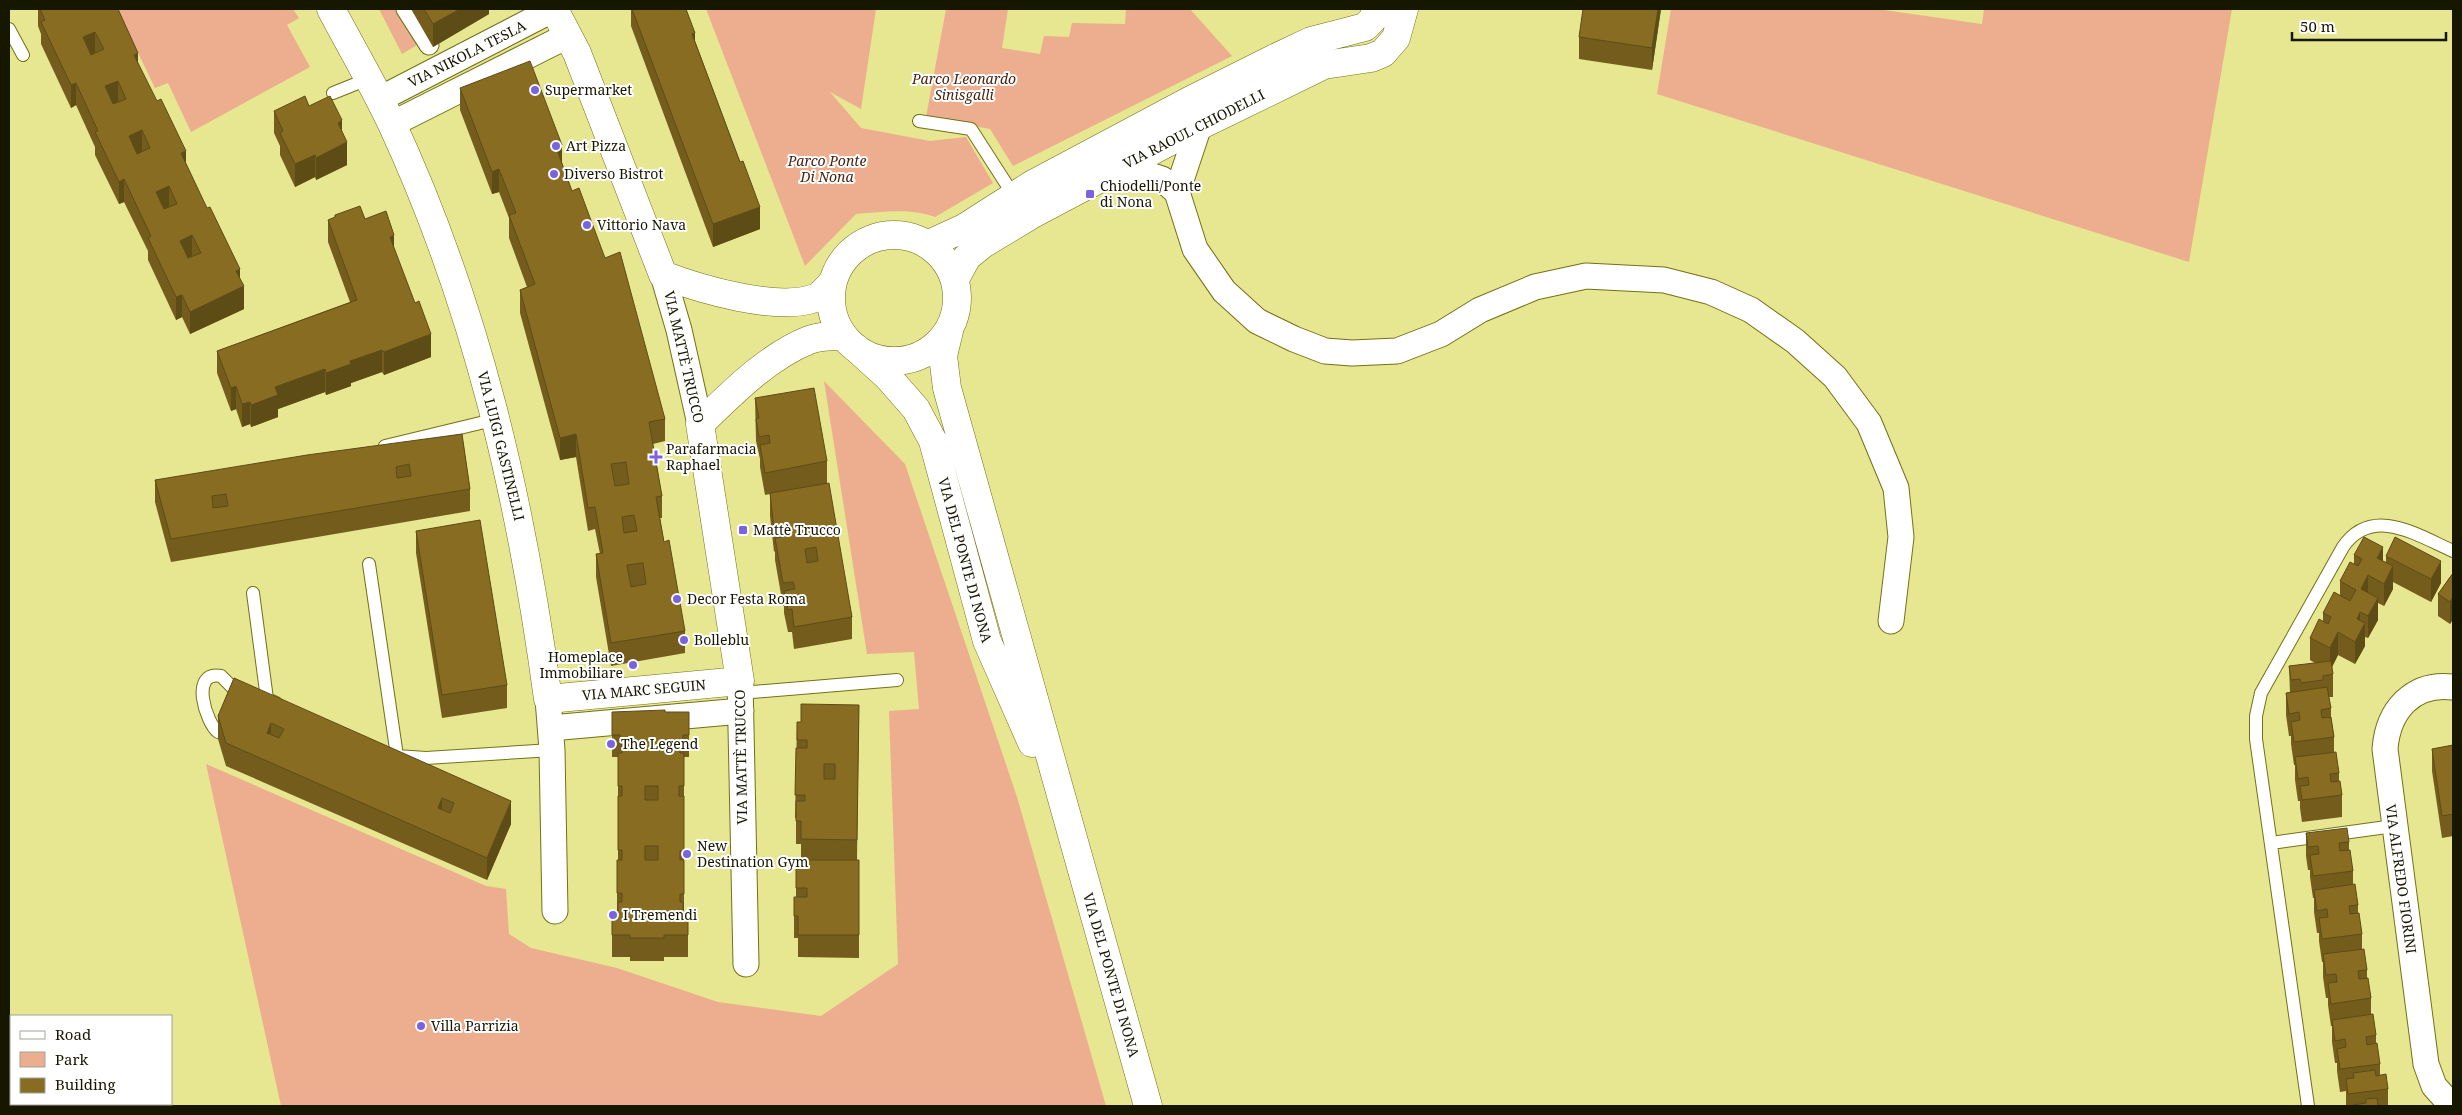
<svg xmlns="http://www.w3.org/2000/svg" width="2462" height="1115" viewBox="0 0 2462 1115" font-family="'Noto Serif',serif">
<style>
.green{fill:#ecae8e}
.lines{fill:none;stroke-linecap:round;stroke-linejoin:round}
.service-casing{stroke:#737116;stroke-width:14}
.pedestrian-casing{stroke:#737116;stroke-width:21}
.minor-casing{stroke:#737116;stroke-width:27}
.tertiary-casing{stroke:#737116;stroke-width:29}
.secondary-casing{stroke:#737116;stroke-width:29}
.service{stroke:#fff;stroke-width:12}
.pedestrian{stroke:#fff;stroke-width:19}
.minor{stroke:#fff;stroke-width:25}
.tertiary{stroke:#fff;stroke-width:28}
.secondary{stroke:#fff;stroke-width:28}
.wall{fill:#745d1c}
.shaded-wall{fill:#5e4c17}
.building{fill:#876c21;stroke:#5e4c17;fill-rule:evenodd}
.poi-dot{fill:#7a63de;stroke:#fff;stroke-width:2}
.labels{text-anchor:middle;stroke-width:4;stroke-linejoin:round;paint-order:stroke}
.street-label{font-size:14px;fill:#171700;stroke:#fff}
.park-label{font-size:14px;font-style:italic;fill:#472411;stroke:#fff}
.poi-label{font-size:14px;fill:#171700;stroke:#fff;text-anchor:start}
</style>
<rect width="100%" height="100%" fill="#e7e691"/>
<path class="green" d="M117 9H293L299 18 287 25 310 67 191 132 168 83 155 88Z
M379 9H398L419 44 402 54Z
M706 9H876L861 109 830 92 861 128 930 141 966 137 993 183 935 217C911 208 882 212 856 214L805 266Z
M946 9H1008L1002 48 1040 54 1044 36 1069 37 1072 23 1125 24 1126 9H1190L1232 56 1013 166 990 129 926 117Z
M1671 9H1877L1982 24 1984 9H2232L2189 262 1657 94Z
M824 381 905 464 1017 797 1106 1106H281L206 764 486 886 506 889 509 934 531 948 617 968 718 1002 821 1016 898 964 889 711 919 709 914 652 867 654Z"/>
<g class="lines">
<g class="service-casing">
<path id="service" d="M9 29 23 55
M333 93 368 79
M919 121 971 129 1014 196
M385 446 497 419
M369 564 397 756 426 758 552 750
M253 593 267 699 276 703
M741 693 897 680
M218 732C206 723 189 670 221 676L234 689 246 694
M2271 843 2394 826
M2308 1106 2256 739V716L2261 693 2343 547C2372 505 2417 535 2453 551"/>
</g>
<g class="pedestrian-casing">
<path id="pedestrian" d="M406 9 429 45"/>
</g>
<g class="minor-casing">
<path id="minor" d="M380 99 554 9
M392 124 567 36
M1119 168 1141 172 1162 179 1177 192 1195 249 1224 291 1257 321 1294 339 1325 351 1352 353 1397 351 1441 334 1480 310 1535 287 1586 276 1664 280 1711 292 1751 310 1795 341 1835 377 1869 423 1896 488 1901 537 1891 621
M1177 192 1199 126
M663 275 679 330 700 424
M740 681 746 964
M548 699 552 750 555 911
M551 728 741 711
M2452 1106 2434 1086 2426 1064 2385 749C2388 710 2413 682 2453 687"/>
</g>
<g class="tertiary-casing">
<path id="tertiary" d="M331 9C351 47 373 84 391 122 477 307 521 498 548 699L740 681 700 424C732 393 767 357 809 340 819 336 832 336 843 336
M554 9 577 53 663 275C700 289 777 312 815 298 821 296 827 288 832 283"/>
</g>
<g class="secondary-casing">
<path id="secondary" d="M831 298a63 63 0 1 1 126 0a63 63 0 1 1-126 0Z
M929 244 964 228 1033 184 1187 102 1275 58 1311 41 1365 27 1373 19 1376 9
M955 279 967 257 983 244 1031 215 1199 126 1324 65 1371 58 1383 53 1396 38 1404 9
M949 331 943 356 947 388 1148 1106
M856 348 887 376 916 409 933 441 987 641 1032 743"/>
</g>
<use href="#service" class="service"/>
<use href="#pedestrian" class="pedestrian"/>
<use href="#minor" class="minor"/>
<use href="#tertiary" class="tertiary"/>
<use href="#secondary" class="secondary"/>
</g>
<path class="wall" d="M38 9H118L138 63 240 279 244 309 190 334 182 317 176 320 148 260V251L124 202 119 204 95 155V147L76 105 71 108 41 44V34L38 26Z
M411 9H489V14L433 47Z
M631 9H686L695 41 740 162 760 229 713 247 631 26Z
M1661 9 1652 70 1579 59V37Z
M460 88 562 163 572 191 665 419V441L653 444 662 496V518H660L664 542 685 631V653L611 666 596 577V554H600L595 529 588 531 576 457 560 460 520 313V290L527 287 509 238V218L499 192 492 194 460 110Z
M309 106 342 131 347 165 316 180 315 177 295 187 280 155V146L274 133V111Z
M365 219 394 248 431 357 384 375 382 372 351 383V386L326 395 325 392 278 409V417L251 427 250 424 242 427 236 409 231 411 217 373V351L350 302 328 242V220Z
M755 398 827 461V483L852 617V639L794 649 792 632H788L784 613V606H783L775 560V551L774 552 770 516V494L765 495 760 467V459L756 441Z
M462 434 470 489V511L171 562 155 502V480Z
M416 531 507 685V708L442 718 416 553Z
M2354 555 2383 561 2386 562V556L2441 583 2431 602 2393 582V589L2384 606 2378 603V620L2368 638 2365 637V646L2355 664 2338 655 2332 667 2333 674V697H2329L2331 708V717L2334 737V752L2339 773V781L2342 795V817L2302 822 2300 808V801H2298L2295 780V765H2294L2291 744V736H2289L2286 715V693H2290L2289 666 2315 663 2310 660V638L2323 621V613L2340 595V581L2354 564Z
M2453 573V619L2450 624 2438 616V594Z
M234 678 511 824 487 880 226 766 218 739V716Z
M859 705 857 860H859V958L798 957V938H794V897H796V860H801V844H796V818H795L797 722H801Z
M612 712H689V757H684V912H688V957H664V961H630V957H612V911H617V860H618V757H612Z
M2453 745V836L2442 838 2432 771V749Z
M2306 833 2349 842V850L2353 871V885L2358 905V913L2362 934V949L2367 970V978L2371 998V1015L2376 1035V1043L2380 1064V1075L2388 1089V1106H2346V1091L2340 1092 2337 1071V1063H2335L2332 1042V1026H2331L2328 1005V998H2326L2323 977V962H2322L2319 941V933H2317L2314 912V898H2313L2310 877V870H2308L2306 856Z"/>
<path class="shaded-wall" d="M460 9H489V14L433 47V24Z
M1658 9H1661L1652 70V48Z
M95 32V54L83 60V37Z
M695 33V55L692 34Z
M138 53V75L134 55Z
M118 81V103L105 109V86Z
M76 83V105L71 108V85Z
M342 120V142L338 123Z
M142 130V152L129 158V136Z
M347 142V165L316 180V158Z
M562 145V167L556 147Z
M186 151V174L181 153Z
M315 155V177L295 187V164Z
M499 169V192L492 194V172Z
M124 179V202L119 204V182Z
M169 186V208L156 214V192Z
M760 207V229L713 247V224Z
M192 235V257L180 263V241Z
M394 235V257L390 237Z
M240 269V288L244 286V309L190 334V312L236 271Z
M182 295V317L176 320V297Z
M431 334V357L384 375V352Z
M382 350V372L351 383V386L326 395V373L350 361Z
M325 369V392L278 409V417L251 427V405L275 387Z
M236 386V409L231 411V388Z
M250 402V424L242 427V404Z
M576 434V457L560 460V438Z
M2383 547V569L2377 558Z
M2441 561V583L2431 602V579Z
M2393 566V589L2384 606V584Z
M2368 575V598L2361 589Z
M2453 597V619L2450 624V602Z
M2378 598V620L2368 638V616Z
M2360 612V632L2365 623V646L2355 664V642L2357 619Z
M2338 632V655L2330 671V648Z
M271 723V746L267 733Z
M442 798V820L438 808Z
M511 801V824L487 880V858Z"/>
<path class="building" d="M40 9H118L138 53 134 55 157 101 161 99 186 151 181 153 207 208 210 207 240 269 236 271 244 286 190 312 182 295 176 297 148 238 151 236 124 179 119 182 95 132 98 131 76 83 71 85 41 22 45 20ZM95 32 104 49 91 55 83 37ZM118 81 126 99 113 104 105 86ZM142 130 150 148 137 154 129 136ZM169 186 177 204 164 209 156 192ZM192 235 201 253 188 258 180 241Z
M424 9H460L433 24Z
M632 9H686L695 33 692 34 740 162 743 161 760 207 713 224Z
M1583 9H1658L1652 48 1579 37Z
M530 61 562 145 556 147 572 191 579 188 605 258 620 252 665 419 649 422 662 496 656 497 664 542 669 540 685 631 611 643 596 554 603 553 595 507 588 508 576 434 560 438 520 290 535 284 509 215 516 213 499 169 492 172 460 88ZM626 462 629 484 615 486 611 464ZM634 515 637 531 624 533 622 517ZM643 563 646 584 631 587 627 565Z
M305 96 309 106 330 96 342 120 338 123 347 142 316 158 315 155 295 164 280 133 283 131 274 111Z
M360 206 365 219 386 211 394 235 390 237 415 303 419 301 431 334 384 352 382 350 350 361 351 364 326 373 325 369 275 387 278 395 251 405 250 402 242 404 236 386 231 388 217 351 357 300 328 220 335 217V215Z
M814 388 827 461 765 473 760 445 770 443 769 435 759 437 756 419 759 418 755 398Z
M462 434 470 489 171 539 155 480 307 455ZM409 464 411 476 397 478 396 467ZM226 494 228 506 213 508 212 496Z
M829 483 852 617 794 627 792 609 788 610 784 591 795 589 793 582 783 583 775 538 786 536 785 527 774 529 770 493ZM816 547 818 561 807 563 805 549Z
M480 520 507 685 442 695 416 531Z
M2364 537 2383 547 2377 558 2393 566 2384 584 2368 575 2361 589 2378 598 2368 616 2360 612 2357 619 2365 623 2355 642 2338 632 2330 648 2310 638 2319 619 2328 624 2331 617 2323 613 2334 592 2350 601 2356 590 2340 581 2350 562 2358 566 2362 559 2354 555Z
M2395 537 2441 561 2431 579 2386 556Z
M2453 573V597L2450 602 2438 594Z
M2331 661 2333 674 2323 676V680L2301 683 2300 679 2291 680 2289 666Z
M234 678 511 801 487 858 226 743 218 716ZM271 723 284 729 279 738 267 733ZM442 798 454 803 450 813 438 808Z
M2327 687 2331 708 2321 710 2322 718 2331 717 2334 737 2294 742 2291 722 2300 720 2299 712 2289 714 2286 693Z
M801 704 859 705 857 840 801 839V821H796V801H805V795H795L796 748H807V740H797V722H801ZM824 764H835V779H824Z
M665 710V712H689V735H683V745H680V753H684V786H679V796H684V851H680V860H684V894H680V902H683V912H688V935H664V938H630V935H612V911H618V902H622V893H617V860H622V850H618V796H622V786H618V753H622V744H620V735H612V712ZM645 786H658V800H645ZM645 846H658V860H645Z
M2453 745V814L2442 816 2432 749Z
M2336 752 2339 773 2330 774 2331 782 2340 781 2342 795 2302 800 2300 786 2309 785 2308 777 2298 779 2295 757Z
M2347 828 2349 842 2339 843 2340 851 2350 850 2353 871 2313 876 2310 855 2319 854 2318 846 2308 847 2306 833Z
M796 860H859V935H798V916H794V897H807V888H796Z
M2355 884 2358 905 2349 906 2350 914 2359 913 2362 934 2322 939 2319 918 2328 917 2327 909 2317 911 2314 890Z
M2364 949 2367 970 2358 971 2359 979 2368 978 2371 998 2331 1004 2328 983 2337 982 2336 974 2326 975 2323 954Z
M2373 1014 2376 1035 2366 1037 2367 1045 2377 1043 2380 1064 2340 1069 2337 1049 2346 1047 2345 1039 2335 1041 2332 1020Z
M2375 1070 2376 1076 2386 1074 2388 1089 2348 1094 2346 1079 2354 1078 2353 1073Z
M2377 1098 2378 1106H2353V1105L2366 1103V1099Z"/>
<g class="poi-dot">
<circle cx="535" cy="90" r="5"/>
<circle cx="556" cy="146" r="5"/>
<circle cx="554" cy="174" r="5"/>
<rect x="1085" y="189" width="10" height="10" rx="2.5"/>
<circle cx="587" cy="225" r="5"/>
<path d="M653.5 449.5h5v5h5v5h-5v5h-5v-5h-5v-5h5z"/>
<rect x="738" y="525" width="10" height="10" rx="2.5"/>
<circle cx="677" cy="599" r="5"/>
<circle cx="684" cy="640" r="5"/>
<circle cx="633" cy="665" r="5"/>
<circle cx="611" cy="744" r="5"/>
<circle cx="687" cy="854" r="5"/>
<circle cx="613" cy="915" r="5"/>
<circle cx="421" cy="1026" r="5"/>
</g>
<g class="labels">
<g class="street-label">
<text transform="translate(467 54) rotate(-27)" y="5">VIA NIKOLA TESLA</text>
<text transform="translate(1194 129) rotate(-27)" y="5">VIA RAOUL CHIODELLI</text>
<text transform="translate(684 357) rotate(77)" y="5">VIA MATTÈ TRUCCO</text>
<text transform="translate(501 446) rotate(76)" y="5">VIA LUIGI GASTINELLI</text>
<text transform="translate(965 560) rotate(75)" y="5">VIA DEL PONTE DI NONA</text>
<text transform="translate(644 690) rotate(-5)" y="5">VIA MARC SEGUIN</text>
<text transform="translate(741 757) rotate(-91)" y="5">VIA MATTÈ TRUCCO</text>
<text transform="translate(2401 879) rotate(82)" y="5">VIA ALFREDO FIORINI</text>
<text transform="translate(1111 975) rotate(74)" y="5">VIA DEL PONTE DI NONA</text>
</g>
<g class="park-label">
<text x="964" y="84">Parco Leonardo<tspan x="964" dy="16">Sinisgalli</tspan></text>
<text x="827" y="166">Parco Ponte<tspan x="827" dy="16">Di Nona</tspan></text>
</g>
<g class="poi-label">
<text x="545" y="95">Supermarket</text>
<text x="566" y="151">Art Pizza</text>
<text x="564" y="179">Diverso Bistrot</text>
<text x="1100" y="191">Chiodelli/Ponte<tspan x="1100" dy="16">di Nona</tspan></text>
<text x="597" y="230">Vittorio Nava</text>
<text x="666" y="454">Parafarmacia<tspan x="666" dy="16">Raphael</tspan></text>
<text x="753" y="535">Mattè Trucco</text>
<text x="687" y="604">Decor Festa Roma</text>
<text x="694" y="645">Bolleblu</text>
<text x="623" y="662" text-anchor="end">Homeplace<tspan x="623" dy="16">Immobiliare</tspan></text>
<text x="621" y="749">The Legend</text>
<text x="697" y="851">New<tspan x="697" dy="16">Destination Gym</tspan></text>
<text x="623" y="920">I Tremendi</text>
<text x="431" y="1031">Villa Parrizia</text>
</g>
</g>
<rect width="2462" height="1115" fill="none" stroke="#171700" stroke-width="20"/>
<rect x="10" y="1015" width="162" height="90" fill="#ffffff" stroke="#a2a299"/>
<rect x="20" y="1031" width="25" height="8" fill="#ffffff" stroke="#a2a299"/>
<text x="55" y="1040" font-size="15" fill="#171700">Road</text>
<rect x="20" y="1052" width="25" height="15" fill="#ecae8e" stroke="#a2a299"/>
<text x="55" y="1065" font-size="15" fill="#171700">Park</text>
<rect x="20" y="1078" width="25" height="15" fill="#876c21" stroke="#a2a299"/>
<text x="55" y="1090" font-size="15" fill="#171700">Building</text>
<path d="M2292 32v8h154v-8" fill="none" stroke="#171700" stroke-width="2.5"/>
<text x="2300" y="32" font-size="15" fill="#171700" stroke="#ffffff" stroke-width="4" paint-order="stroke">50 m</text>
</svg>
